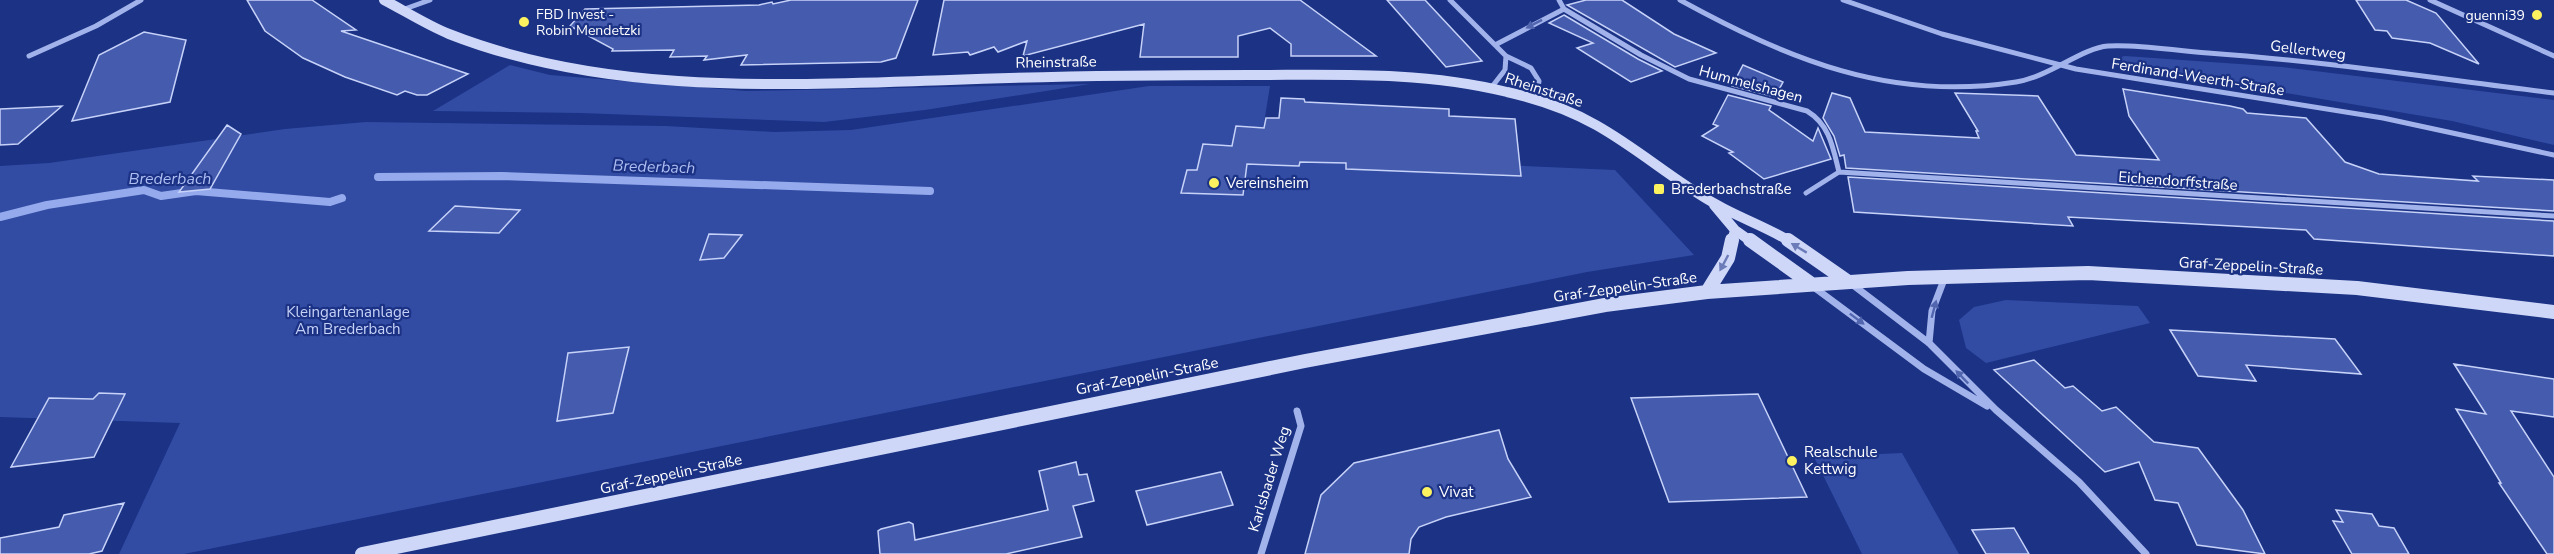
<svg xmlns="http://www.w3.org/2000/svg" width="2554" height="554" viewBox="0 0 2554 554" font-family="'Nunito Sans',sans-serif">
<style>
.green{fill:#324ca4}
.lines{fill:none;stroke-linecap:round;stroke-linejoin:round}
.stream{stroke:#95aaed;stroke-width:8}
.building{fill:#445bae;stroke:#c7d2f8;stroke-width:1.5}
.street-far1{stroke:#a2b3eb;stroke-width:5}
.street{stroke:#a2b3eb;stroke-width:7}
.secondary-far1{stroke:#ced7f8;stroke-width:10}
.secondary{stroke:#ced7f8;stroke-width:14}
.oneway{fill:#5166ae}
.oneway2{fill:#6c7cb9}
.poi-dot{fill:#fcf25f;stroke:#1b3285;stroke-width:2}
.labels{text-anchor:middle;stroke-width:4.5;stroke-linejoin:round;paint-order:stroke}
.far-poi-label{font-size:14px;fill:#fff;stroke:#1b3285;text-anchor:start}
.street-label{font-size:15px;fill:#fff;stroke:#1b3285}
.poi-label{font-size:15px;fill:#fff;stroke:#1b3285;text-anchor:start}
.park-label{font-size:15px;fill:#c7d2f8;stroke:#1b3285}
.water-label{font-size:16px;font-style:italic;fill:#aebdf2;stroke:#1b3285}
</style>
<rect width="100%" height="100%" fill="#1b3285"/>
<path class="green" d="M2125 56 2282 67 2554 100V145L2452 121 2113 64V59Z
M510 65 550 75 746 91 1090 84 925 110 824 122 580 113 433 111Z
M1149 86H1270L1259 154 1615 170 1694 255 1587 272 184 554H119L180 423 0 417V166L49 163 285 129 366 122 666 126 774 132 851 130Z
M2006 300 2138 306 2150 323 1986 363 1966 348 1959 320 1974 307Z
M1902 453 1959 554H1862L1814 457Z"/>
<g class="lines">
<path class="stream" d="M378 177 502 176 930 191
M0 217 47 205 144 190 161 196 196 191 330 202 342 198"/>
</g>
<path class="building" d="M247 0H312L356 30 341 31 468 74 427 95H417L405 91 397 95 345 77 303 58 265 31Z
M791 0H918L896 58 881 62 741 65 747 55 704 60 707 56 670 57 674 50 612 51 613 49 570 26 585 9 759 5 772 2 773 4Z
M944 0H1300L1376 56H1291V44L1270 28 1238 36V57H1140L1144 24 1023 56 1027 41 998 52 994 47 970 55 968 52 933 55Z
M1387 0H1425L1482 61 1446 67Z
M1586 0H1622L1674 34 1716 53 1675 67 1567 5Z
M2356 0H2406L2436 13 2479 64 2430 43 2392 38 2387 31 2375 30Z
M1564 15 1638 59 1662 71 1631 82 1577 48 1593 43 1549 23Z
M144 32 186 40 170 102 72 121 99 55Z
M1743 65 1783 82 1775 97 1732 86Z
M2123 89 2230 106 2243 109 2247 113 2306 118 2345 162 2379 174 2478 181 2473 176 2554 180V211L1846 168 1844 155 1840 156 1834 136 1823 118 1832 93 1850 98 1865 132 1979 138 1976 131H1978L1955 93 2038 96 2076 155 2159 160 2129 116Z
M1728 95 1771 106 1769 110 1813 141 1818 128 1831 159 1764 179 1729 153 1733 152 1702 136 1718 126 1713 124Z
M1281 98 1304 99 1305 102 1449 109V116L1515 119 1521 176 1346 169V163L1300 162 1299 166 1247 164 1243 195 1181 193 1187 170H1197L1203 144 1232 146 1236 126 1264 128 1266 118H1279Z
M62 106 18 144 0 145V109Z
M227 125 241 134 210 189 179 192Z
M1848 177 2554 221V256L2314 239 2306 230 2068 217 2073 226 1854 212Z
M455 206 520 210 499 233 429 231Z
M709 234 742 235 724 258 700 260Z
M2170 330 2335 339 2361 374 2246 365 2256 381 2198 376Z
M629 347 613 413 557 421 568 353Z
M2034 360 2065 388 2073 386 2102 411 2116 407 2154 442 2198 448 2243 510 2265 554 2197 545 2178 503 2155 500 2139 462 2105 472 1994 370Z
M2454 364 2554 379V417L2511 411 2554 477V554H2547L2499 483H2501L2456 409 2486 414Z
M99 393 125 394 94 457 11 467 49 398 93 399Z
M1758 394 1807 497 1669 502 1631 398Z
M1499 430 1508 459 1531 497 1446 517 1419 527 1411 539 1409 554H1305L1321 495 1354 463Z
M1076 462 1079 475 1087 474 1094 501 1073 506 1082 537 1006 554H880L878 531 881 529 909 522 913 524 915 540 1048 510 1039 471Z
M1221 472 1233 505 1147 525 1136 491Z
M124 503 102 551 89 554H0V538L59 527 64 515Z
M2336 510 2372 514 2379 526 2394 528 2409 554H2352L2333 521 2343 522Z
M2014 528 2029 554H1986L1972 530Z"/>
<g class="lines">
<path class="street-far1" d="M1450 0 1506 56 1531 68 1539 81 1536 100
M1680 0C1788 59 1890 102 2016 82 2049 77 2082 48 2108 46 2140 44 2175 51 2208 53 2323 61 2439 79 2554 93
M1843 0 1942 34 2076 69 2383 118 2554 155
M2430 0 2554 56
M1564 9 1641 55 1689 79 1807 111C1830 125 1833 148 1839 172
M402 10 430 0
M1495 45 1564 9 1559 0
M29 56 96 26 141 0
M1491 88 1505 70 1506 56
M1806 193 1839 172 2554 216"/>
<path class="street" d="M1853 285 1929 343 1996 410 2079 482 2146 554
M1815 288 1924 369 1987 406
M1929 343 1932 311 1945 277
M1261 554 1301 426 1297 411"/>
<path class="secondary-far1" d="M384 0C405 11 427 25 449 34 607 96 784 85 950 80 1050 76 1151 75 1251 75 1336 75 1423 71 1507 92 1538 99 1568 109 1596 125 1637 148 1672 179 1712 202 1737 217 1765 226 1791 242
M1714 205 1735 230 1752 242
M1732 242 1735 230"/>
<path class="secondary" d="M1750 240 1810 283
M1788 240 1847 281
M1707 292 1728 258 1732 240
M362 554 1305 361 1605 305 1707 292 1908 278 2088 273 2357 288 2554 312"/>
</g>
<defs><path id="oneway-solid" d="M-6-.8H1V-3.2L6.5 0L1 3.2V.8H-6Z" transform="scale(1.5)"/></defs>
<g class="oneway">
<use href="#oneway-solid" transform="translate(1534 24) rotate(153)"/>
<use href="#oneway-solid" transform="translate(1934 309) rotate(-75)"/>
<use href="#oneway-solid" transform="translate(1857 319) rotate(37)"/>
<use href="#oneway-solid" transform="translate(1962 377) rotate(-134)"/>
</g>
<g class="oneway2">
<use href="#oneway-solid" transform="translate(1799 248) rotate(-149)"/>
<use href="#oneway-solid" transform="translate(1724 263) rotate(118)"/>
</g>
<g class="poi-dot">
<circle cx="2537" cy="15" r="6"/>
<circle cx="524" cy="22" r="6"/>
<circle cx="1214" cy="183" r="6"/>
<rect x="1653" y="183" width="12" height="12" rx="3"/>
<circle cx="1792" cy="461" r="6"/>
<circle cx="1427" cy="492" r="6"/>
</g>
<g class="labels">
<g class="far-poi-label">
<text x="536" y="19">FBD Invest -<tspan x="536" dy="16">Robin Mendetzki</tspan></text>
<text x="2525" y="20" text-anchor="end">guenni39</text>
</g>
<g class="street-label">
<text transform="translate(2308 50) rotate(7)" y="5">Gellertweg</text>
<text transform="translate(1056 62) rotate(-1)" y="5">Rheinstraße</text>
<text transform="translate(2198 77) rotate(9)" y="5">Ferdinand-Weerth-Straße</text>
<text transform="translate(1751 84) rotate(15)" y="5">Hummelshagen</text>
<text transform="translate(1544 90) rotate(18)" y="5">Rheinstraße</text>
<text transform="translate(2178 181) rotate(4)" y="5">Eichendorffstraße</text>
<text transform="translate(2251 266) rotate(3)" y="5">Graf-Zeppelin-Straße</text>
<text transform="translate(1625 287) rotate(-8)" y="5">Graf-Zeppelin-Straße</text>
<text transform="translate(1147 376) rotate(-11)" y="5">Graf-Zeppelin-Straße</text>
<text transform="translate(671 474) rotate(-12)" y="5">Graf-Zeppelin-Straße</text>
<text transform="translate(1269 479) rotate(-73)" y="5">Karlsbader Weg</text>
</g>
<g class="poi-label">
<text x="1226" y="188">Vereinsheim</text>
<text x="1671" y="194">Brederbachstraße</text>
<text x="1804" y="457">Realschule<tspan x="1804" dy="17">Kettwig</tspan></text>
<text x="1439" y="497">Vivat</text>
</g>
<g class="park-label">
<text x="348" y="317">Kleingartenanlage<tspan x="348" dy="17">Am Brederbach</tspan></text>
</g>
<g class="water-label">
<text transform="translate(654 166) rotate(2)" y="6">Brederbach</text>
<text x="170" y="184">Brederbach</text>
</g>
</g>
</svg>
